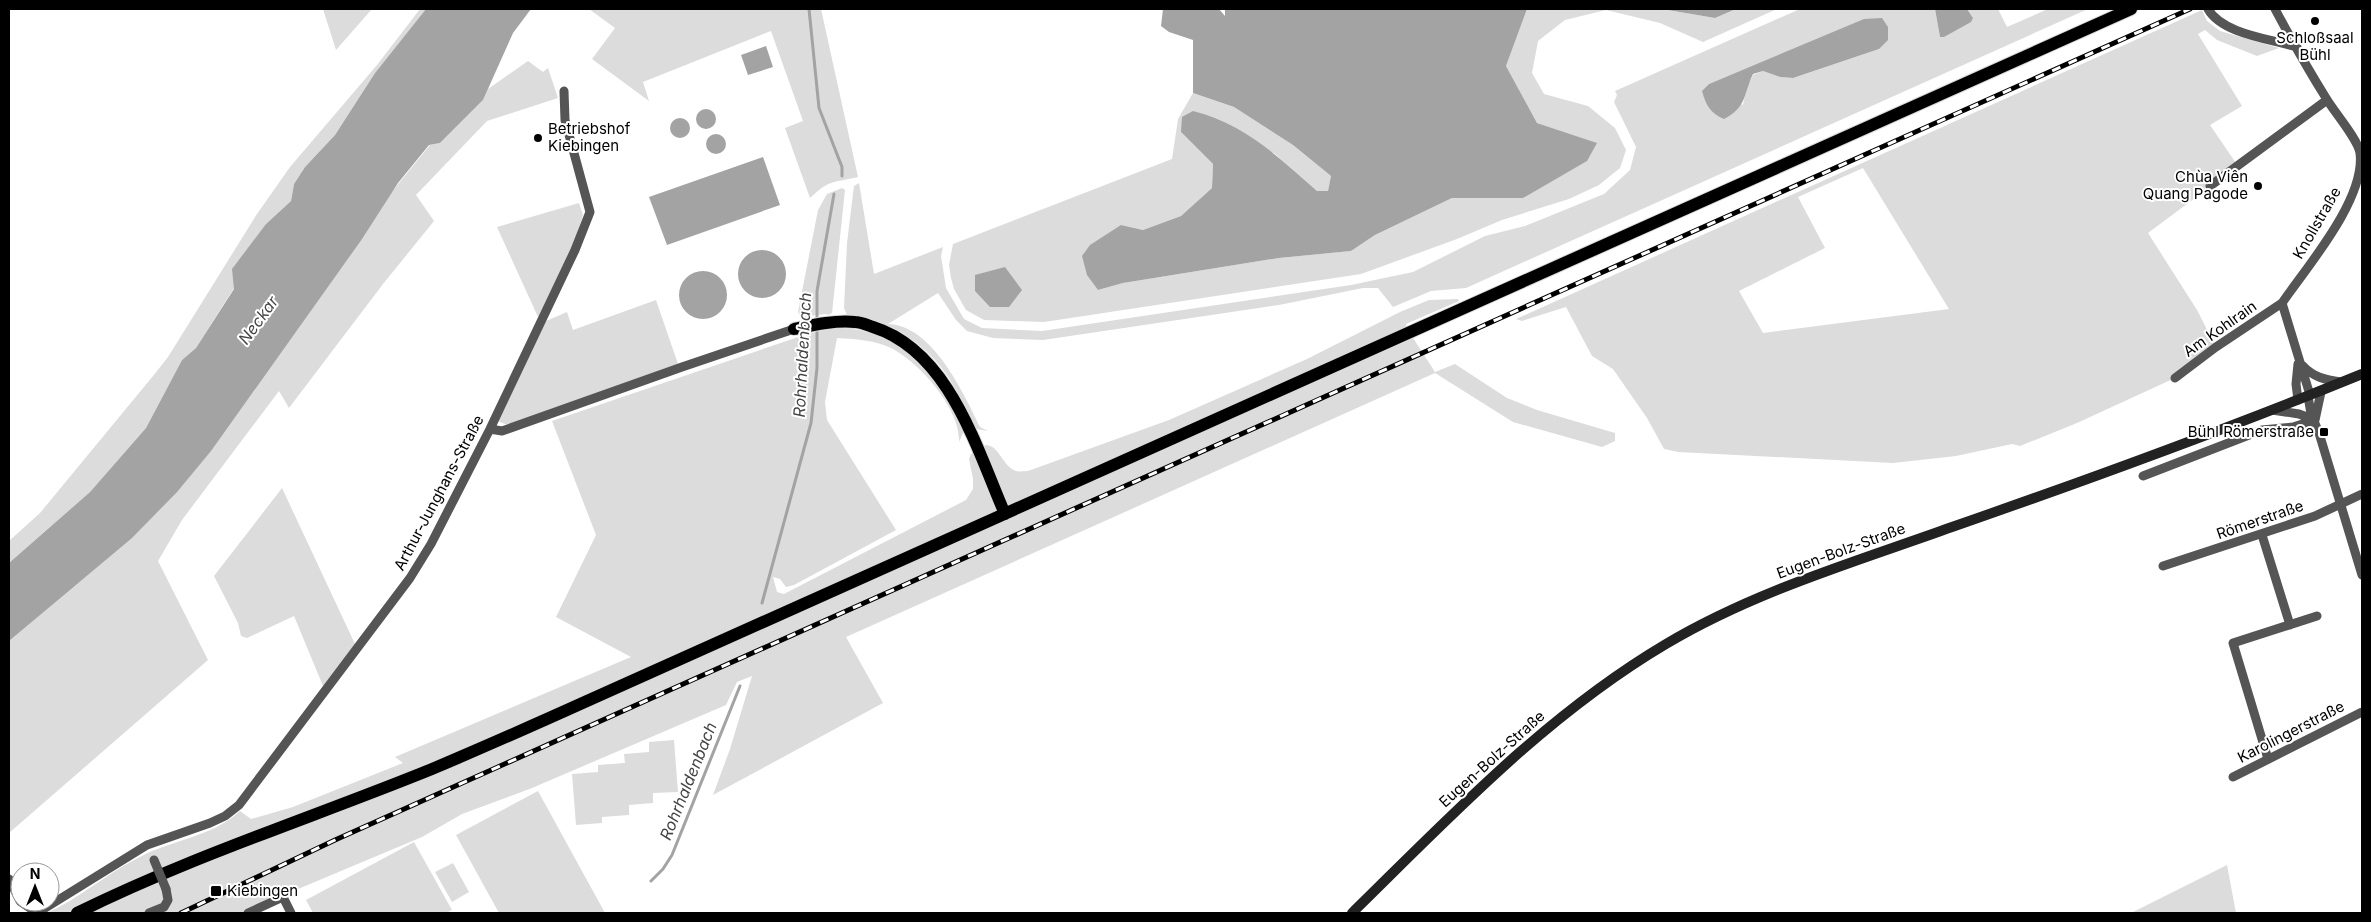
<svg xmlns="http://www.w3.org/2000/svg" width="2371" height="922" viewBox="0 0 2371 922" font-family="Inter,sans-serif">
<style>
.green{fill:#dcdcdc;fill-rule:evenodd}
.water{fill:#a3a3a3}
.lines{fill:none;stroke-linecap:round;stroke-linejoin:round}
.stream{stroke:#a3a3a3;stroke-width:3}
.primary-casing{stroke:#dbdbdb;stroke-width:14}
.street{stroke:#555;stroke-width:9}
.secondary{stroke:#222;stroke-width:10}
.primary{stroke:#000;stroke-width:12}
.rail-casing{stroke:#000;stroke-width:5}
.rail{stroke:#fff;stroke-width:3;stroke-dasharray:9;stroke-linecap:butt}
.street-bridge{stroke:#555;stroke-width:9}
.poi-dot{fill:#000;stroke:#fff;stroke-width:2}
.labels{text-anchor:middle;stroke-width:4;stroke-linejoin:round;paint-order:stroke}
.poi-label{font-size:15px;fill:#000;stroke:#fff;text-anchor:start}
.street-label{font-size:15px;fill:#000;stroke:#fff}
.water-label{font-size:16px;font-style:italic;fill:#444;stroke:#fff}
</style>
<rect width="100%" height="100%" fill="#fff"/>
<path class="green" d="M323 9H372L336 50Z
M420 9H426L375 73 335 135 305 167 294 184 291 201 266 224 234 288 196 348 182 360 146 428 90 492 9 563V541L40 513 153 376 168 357 257 214 290 167 377 65Z
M589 9H821L858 177C833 183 830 179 810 198L785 128 803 121 771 31 643 82 649 101 592 59 615 28Z
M1527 9H1662L1715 18 1736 9H1777L1703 42 1660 23 1606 10 1565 20 1538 41 1532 73 1544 94 1588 106 1615 128 1626 150 1620 168 1599 185 1569 199 1502 220 1457 239 1361 274 1044 322 984 320 966 310 954 289 951 278 949 265 953 244 1172 159 1178 119 1193 93 1234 107 1293 145 1331 176 1328 192 1317 191 1274 153 1181 132 1213 164 1212 188 1181 216 1143 230 1121 225 1098 290 1123 283 1279 258 1351 251 1375 235 1452 198H1523L1596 143 1537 123 1506 66Z
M1800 9H1935L1940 37H1944L1973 18 1967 9H1998L2007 27 2048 9H2088L1466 288 1431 291 1393 307 1378 288H1363L1279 305 1043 340 993 338 967 331 956 320 938 293 888 324C932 325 963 392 980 427L988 431 976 429C967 416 963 401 955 388 934 349 892 318 847 315L844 308 847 243 854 186 859 183 874 274 943 247 941 256 946 288 964 319 982 328 1042 331 1351 285 1413 272 1485 236 1525 226 1604 194 1630 170 1636 147 1614 102 1617 95 1615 91ZM1879 49 1793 78 1780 77 1763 71 1753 75 1746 89 1743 105 1709 84 1773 58Z
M2202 10 2207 21 2220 31 2279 48 2257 56 2217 40 2205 30 2198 34 2242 106 2210 125 2238 166 2148 233 2197 310 2216 347 2175 378 2077 423 2020 446 2012 444 1956 456 1893 463 1678 452 1664 449 1647 418 1613 369 1592 356 1566 307 1522 321 1516 319ZM1863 168 1949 309 1763 333 1739 291 1825 248 1798 197Z
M528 61 543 72 548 68 558 98 487 121 416 195 434 221 383 284 289 408 279 391 182 520 158 561 208 660 9 833V641L63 595 430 145 440 143 483 100 488 89Z
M842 188 845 190 832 313 828 315 826 314 801 317 798 312 818 210 827 194Z
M579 203 583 215 572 248 538 317 497 227Z
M1458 299 1459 301 1406 324V327L1435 372 1455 364 1507 398 1537 410 1615 433V441L1602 447 1513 422 1435 373 846 637 883 703 713 795 730 749 752 676 737 682 726 705 532 788 462 814 422 837 241 913H47C78 899 105 875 136 859 169 840 211 838 240 811L251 819 293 807 403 763 395 757 631 657 556 617 596 535 552 421 807 334C817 332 828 328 838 328 866 328 902 341 922 362 940 381 953 407 964 431L959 442C961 409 919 362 891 348 874 340 855 339 837 338L825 402 827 420 896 530 794 585 786 587 780 579 773 577 777 592 784 594 966 500 973 489V479L969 459 971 454 986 445C1000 446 1002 466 1016 471 1019 472 1024 471 1028 471L1169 420 1307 359 1400 312 1429 300Z
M656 300 678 364 507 425 498 421 546 321 567 312 573 330Z
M282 488 355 644 323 686 294 616 247 638 241 636 238 623 214 576Z
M674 740 678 792 653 793V803L629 805V815L602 817V823L576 825 572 774 598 772V765L625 763 624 754 649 752V742Z
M538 791 605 913H499L456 835Z
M414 842 452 910 446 913H313L306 900Z
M453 863 469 892 452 902 435 872Z
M2227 865 2236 913H2131Z"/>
<path class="water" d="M426 9H531L513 33 483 100 440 143 429 145 398 183 362 239 211 451 177 492 132 538 9 641V563L90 492 146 428 182 360 196 348 234 289 232 269 266 224 291 201 294 184 305 167 335 135 375 73Z
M1163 9H1219L1225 16V9H1527L1506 66 1537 123 1597 143 1587 161 1523 198H1452L1375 235 1351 251 1279 258 1123 283 1098 290 1087 275 1082 256 1090 245 1121 225 1143 230 1181 216 1212 188 1213 164 1181 132 1182 117 1193 111C1245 124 1278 157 1317 191H1328L1331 176 1293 145 1234 107 1193 93V40L1169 32 1161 26Z
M1662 9H1736L1715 18Z
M1935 9H1967L1973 18 1971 22 1944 37H1940Z
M1882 18 1888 27V40L1879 49 1793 78 1780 77 1763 71 1753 74C1743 95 1747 107 1724 119 1710 113 1706 105 1702 91L1709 84 1864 19Z
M766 46 773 67 748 75 741 55Z
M696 119a10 10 0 1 1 20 0a10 10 0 1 1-20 0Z
M670 128a10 10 0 1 1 20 0a10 10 0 1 1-20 0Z
M706 144a10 10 0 1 1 20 0a10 10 0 1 1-20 0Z
M763 157 780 205 667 245 649 197Z
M738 274a24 24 0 1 1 48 0a24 24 0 1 1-48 0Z
M1005 267 1022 290 1009 307H990L975 291V275Z
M679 295a24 24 0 1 1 48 0a24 24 0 1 1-48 0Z"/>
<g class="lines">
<path class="stream" d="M809 9 819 108 842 167V176
M817 322V291L834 194
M762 603 811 423 817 368V328
M651 881 663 869 672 855 740 686"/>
<g class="primary-casing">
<path id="primary" d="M794 329C813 325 835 320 855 322 861 322 867 325 873 327 949 351 976 447 1005 514
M77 913C192 856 314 817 432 769 484 747 536 724 587 701 1102 471 1617 241 2131 9"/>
</g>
<path class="street" d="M2208 9C2222 34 2271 39 2297 47
M2275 9C2291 39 2308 69 2326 98 2334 112 2358 139 2360 153 2366 199 2306 268 2282 303L2310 395
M2210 186 2327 100
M2302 365C2313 377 2325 380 2341 382
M2175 378 2216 347 2282 303
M2308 396 2311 414 2319 433 2362 575
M2298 400 2296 384 2298 364
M2272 410 2299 414 2315 420
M2315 420 2321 392
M490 429 502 431 682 367 794 329
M2143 476 2262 430 2293 427 2315 420
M2262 535 2290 625
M2163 566 2315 516 2362 494
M2268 759 2233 643 2317 616
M2233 777 2362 712
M9 879 20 901
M21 902 30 908 42 910 147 845 210 823 225 816 239 805 410 578 431 544 490 429 575 250 590 212 565 120 564 91
M149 913 164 907 168 900 166 889
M248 913 283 897 291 913"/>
<path class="secondary" d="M1352 913C1450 817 1546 715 1666 644 1755 591 1855 562 1952 527 2090 479 2227 429 2362 374"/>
<use href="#primary" class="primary"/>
<g class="rail-casing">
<path id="rail" d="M181 913 335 840 2190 9"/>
</g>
<use href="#rail" class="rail"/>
<path class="street-bridge" d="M154 860 166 889"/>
</g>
<g class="poi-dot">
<circle cx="2315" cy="21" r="5"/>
<circle cx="538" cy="138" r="5"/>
<circle cx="2258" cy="186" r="5"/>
<rect x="2319" y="427" width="10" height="10" rx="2.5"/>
<rect x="210" y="885" width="12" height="12" rx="2.5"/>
</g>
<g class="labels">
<g class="poi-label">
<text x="2315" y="43" text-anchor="middle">Schloßsaal<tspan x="2315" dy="17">Bühl</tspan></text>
<text x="548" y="134">Betriebshof<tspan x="548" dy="17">Kiebingen</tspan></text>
<text x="2248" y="182" text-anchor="end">Chùa Viên<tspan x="2248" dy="17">Quang Pagode</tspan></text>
<text x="2314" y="437" text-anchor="end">Bühl Römerstraße</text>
<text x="227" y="896">Kiebingen</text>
</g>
<g class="street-label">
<text transform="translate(2317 223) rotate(-60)" y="5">Knollstraße</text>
<text transform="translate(2220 329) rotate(-35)" y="5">Am Kohlrain</text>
<text transform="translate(439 493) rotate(-62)" y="5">Arthur-Junghans-Straße</text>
<text transform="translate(2260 520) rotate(-19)" y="5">Römerstraße</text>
<text transform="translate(1841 551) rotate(-20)" y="5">Eugen-Bolz-Straße</text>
<text transform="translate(2291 732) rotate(-27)" y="5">Karolingerstraße</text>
<text transform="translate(1492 759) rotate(-42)" y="5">Eugen-Bolz-Straße</text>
</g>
<g class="water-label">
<text transform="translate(258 320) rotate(-54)" y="6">Neckar</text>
<text transform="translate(802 355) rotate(-87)" y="6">Rohrhaldenbach</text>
<text transform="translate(688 781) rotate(-68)" y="6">Rohrhaldenbach</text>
</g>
</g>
<rect width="2371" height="922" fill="none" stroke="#000000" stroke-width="20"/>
<g transform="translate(35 887)"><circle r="24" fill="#ffffff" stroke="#999999"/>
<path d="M0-4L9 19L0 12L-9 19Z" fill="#000000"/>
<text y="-8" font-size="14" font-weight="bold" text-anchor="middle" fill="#000000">N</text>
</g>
</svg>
